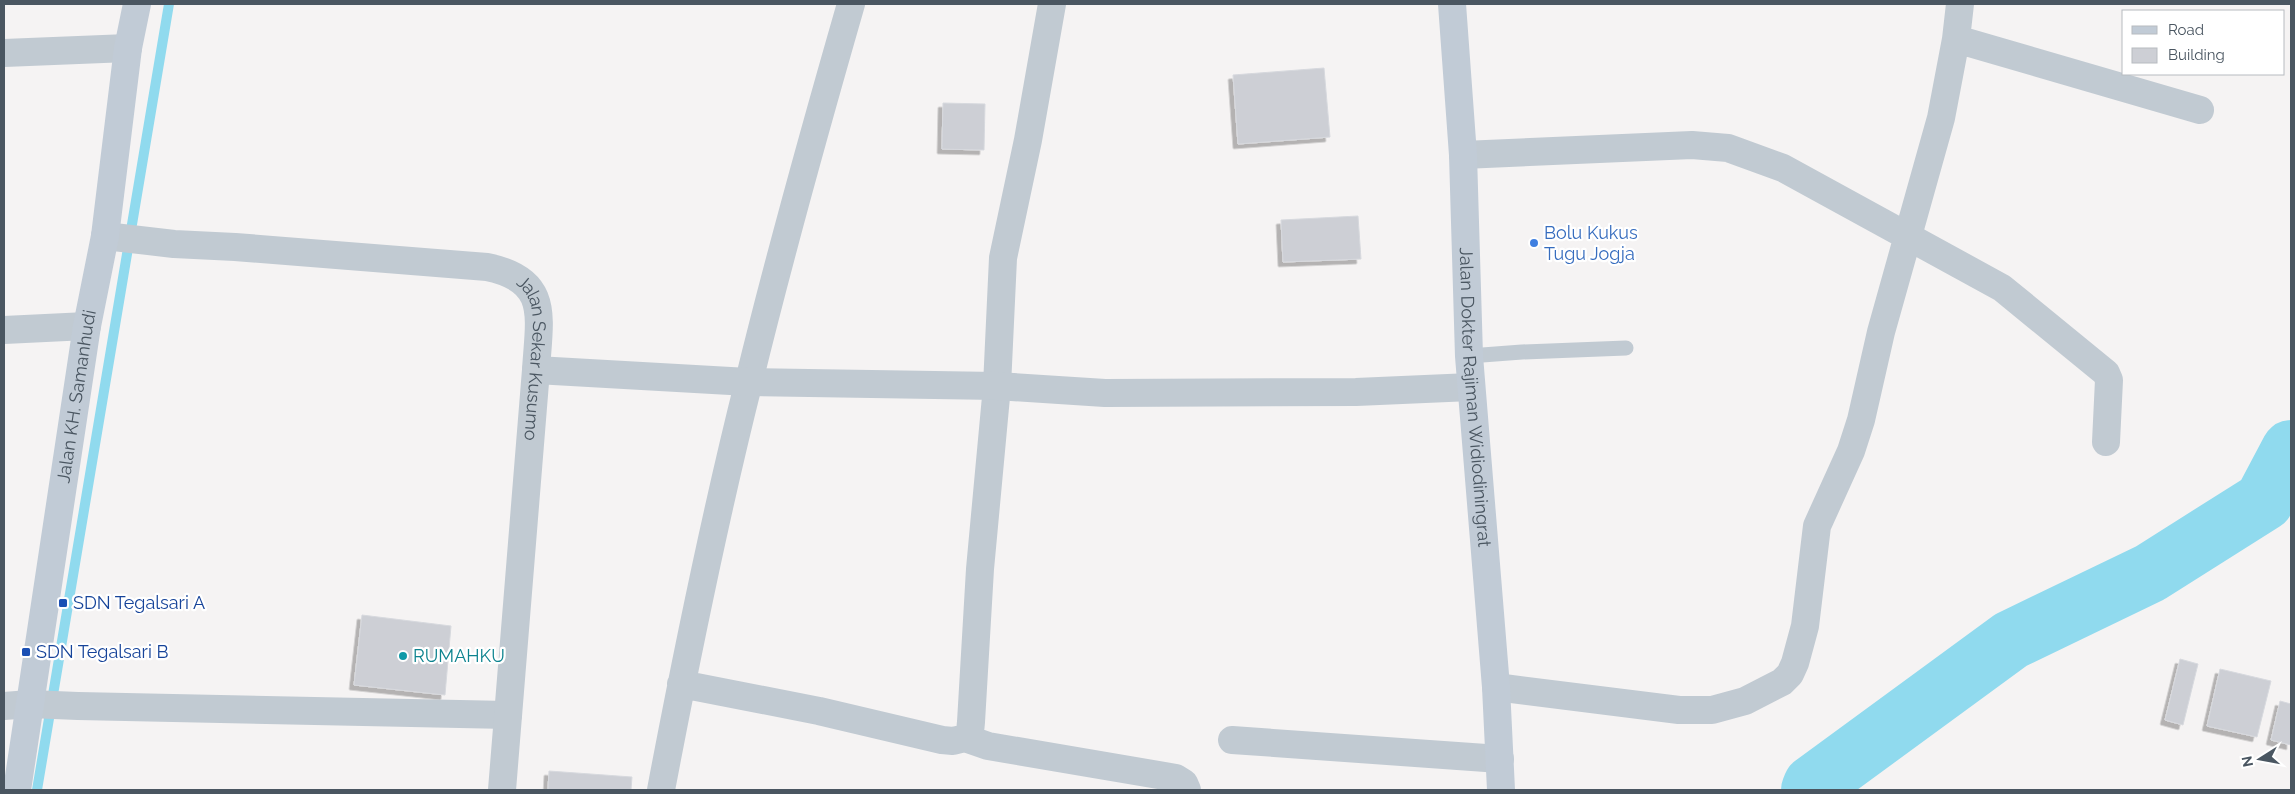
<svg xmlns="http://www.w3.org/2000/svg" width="2295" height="794" viewBox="0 0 2295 794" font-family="Raleway,sans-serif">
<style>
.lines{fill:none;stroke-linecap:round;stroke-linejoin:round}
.stream{stroke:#90daee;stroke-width:10}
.river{stroke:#90daee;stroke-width:60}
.building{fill:#cdcfd5;stroke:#d7d9de;filter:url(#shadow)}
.service{stroke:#c1cad2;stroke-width:15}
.minor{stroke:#c1cad2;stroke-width:28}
.tertiary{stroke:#c1cad2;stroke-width:28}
.secondary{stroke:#c1cbd6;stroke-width:28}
.shop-dot{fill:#3f7fe0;stroke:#fff;stroke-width:2}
.transit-dot{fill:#1a4fb4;stroke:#fff;stroke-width:2}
.culture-dot{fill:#0f9aa8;stroke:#fff;stroke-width:2}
.labels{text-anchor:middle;stroke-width:4.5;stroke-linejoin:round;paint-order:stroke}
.shop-label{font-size:18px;fill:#366cbe;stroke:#fff;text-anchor:start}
.street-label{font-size:18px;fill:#4a5661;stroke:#fff}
.transit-label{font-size:18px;fill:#164399;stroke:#fff;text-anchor:start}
.culture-label{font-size:18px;fill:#0d838f;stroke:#fff;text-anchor:start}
</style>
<defs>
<filter id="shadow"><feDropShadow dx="-4.5" dy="4.5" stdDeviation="0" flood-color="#0004"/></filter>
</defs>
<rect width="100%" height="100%" fill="#f5f3f3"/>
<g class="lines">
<path class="stream" d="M37 790 169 4"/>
<path class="river" d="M1811 790 1813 785 2011 640 2150 573 2264 501 2291 450"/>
</g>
<path class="building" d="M1324 68 1330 137 1238 144 1233 75Z
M943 103 985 104 984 150 942 149Z
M1358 216 1361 259 1283 262 1281 220Z
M362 615 451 626 445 695 354 685Z
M2180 659 2198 664 2183 725 2165 720Z
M2220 669 2271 681 2257 737 2207 726Z
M2280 701 2291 704V745L2271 740Z
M549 771 632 777 631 790H548Z"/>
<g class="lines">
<path class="service" d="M1469 356 1522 352 1626 348"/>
<path class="minor" d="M1956 39 2200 110
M4 53 128 48
M1463 155 1692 145 1728 148 1783 168 2002 288 2106 373 2109 380 2106 442
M4 330 87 326
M681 684 819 711 942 740 953 741 965 738 988 746 1176 778 1184 783 1187 790
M1496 687 1679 710H1712L1745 701 1782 682 1790 674 1795 663 1805 626 1817 526 1851 451 1861 420 1881 332 1941 118 1956 39 1960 4
M4 706 30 704 78 706 508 715
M965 738 970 732 971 722 980 569 997 386 1003 258 1028 140 1052 4
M1232 740 1500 759
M661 790C687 653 715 516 749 381 780 254 815 129 851 4"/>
<g class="tertiary">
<path id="s1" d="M105 236 174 244 235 247 487 267C551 280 539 318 536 370L502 790"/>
<path d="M536 370 748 382 997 386 1105 393 1356 392 1471 387"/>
</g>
<g class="secondary">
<path id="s2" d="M1452 4 1463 155 1469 356 1496 687 1501 790"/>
<path id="s3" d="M17 790 87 326 105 236 128 48 137 4"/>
</g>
</g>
<circle class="shop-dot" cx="1534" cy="243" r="5"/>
<g class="transit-dot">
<rect x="58" y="598" width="10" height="10" rx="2.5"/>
<rect x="21" y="647" width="10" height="10" rx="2.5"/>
</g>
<circle class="culture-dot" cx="403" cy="656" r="5"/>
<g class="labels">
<g class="shop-label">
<text x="1544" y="239">Bolu Kukus<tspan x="1544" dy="21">Tugu Jogja</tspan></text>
</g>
<g class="street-label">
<text dy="6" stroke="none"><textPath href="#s1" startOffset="502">Jalan Sekar Kusumo</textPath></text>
<text dy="6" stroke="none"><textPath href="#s3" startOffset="398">Jalan KH. Samanhudi</textPath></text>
<text dy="6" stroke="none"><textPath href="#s2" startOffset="394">Jalan Dokter Rajiman Widiodiningrat</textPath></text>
</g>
<g class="transit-label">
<text x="73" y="609">SDN Tegalsari A</text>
<text x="36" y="658">SDN Tegalsari B</text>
</g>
<g class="culture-label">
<text x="413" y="662">RUMAHKU</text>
</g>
</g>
<rect width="2295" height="794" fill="none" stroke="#4a5661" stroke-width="10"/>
<rect x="2122" y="10" width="162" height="65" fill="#ffffff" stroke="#b7bbc0"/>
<rect x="2132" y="26" width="25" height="8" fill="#c1cbd6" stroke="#b7bbc0"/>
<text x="2168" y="35" font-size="15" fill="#4a5661">Road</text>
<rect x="2132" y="48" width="25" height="15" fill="#cdcfd5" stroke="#b7bbc0"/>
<text x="2168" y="60" font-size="15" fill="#4a5661">Building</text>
<g transform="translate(2260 759) rotate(259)" stroke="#ffffff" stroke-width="4" paint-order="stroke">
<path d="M0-4L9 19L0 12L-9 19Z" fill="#4a5661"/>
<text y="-8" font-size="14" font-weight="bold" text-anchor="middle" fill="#4a5661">N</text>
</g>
</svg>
